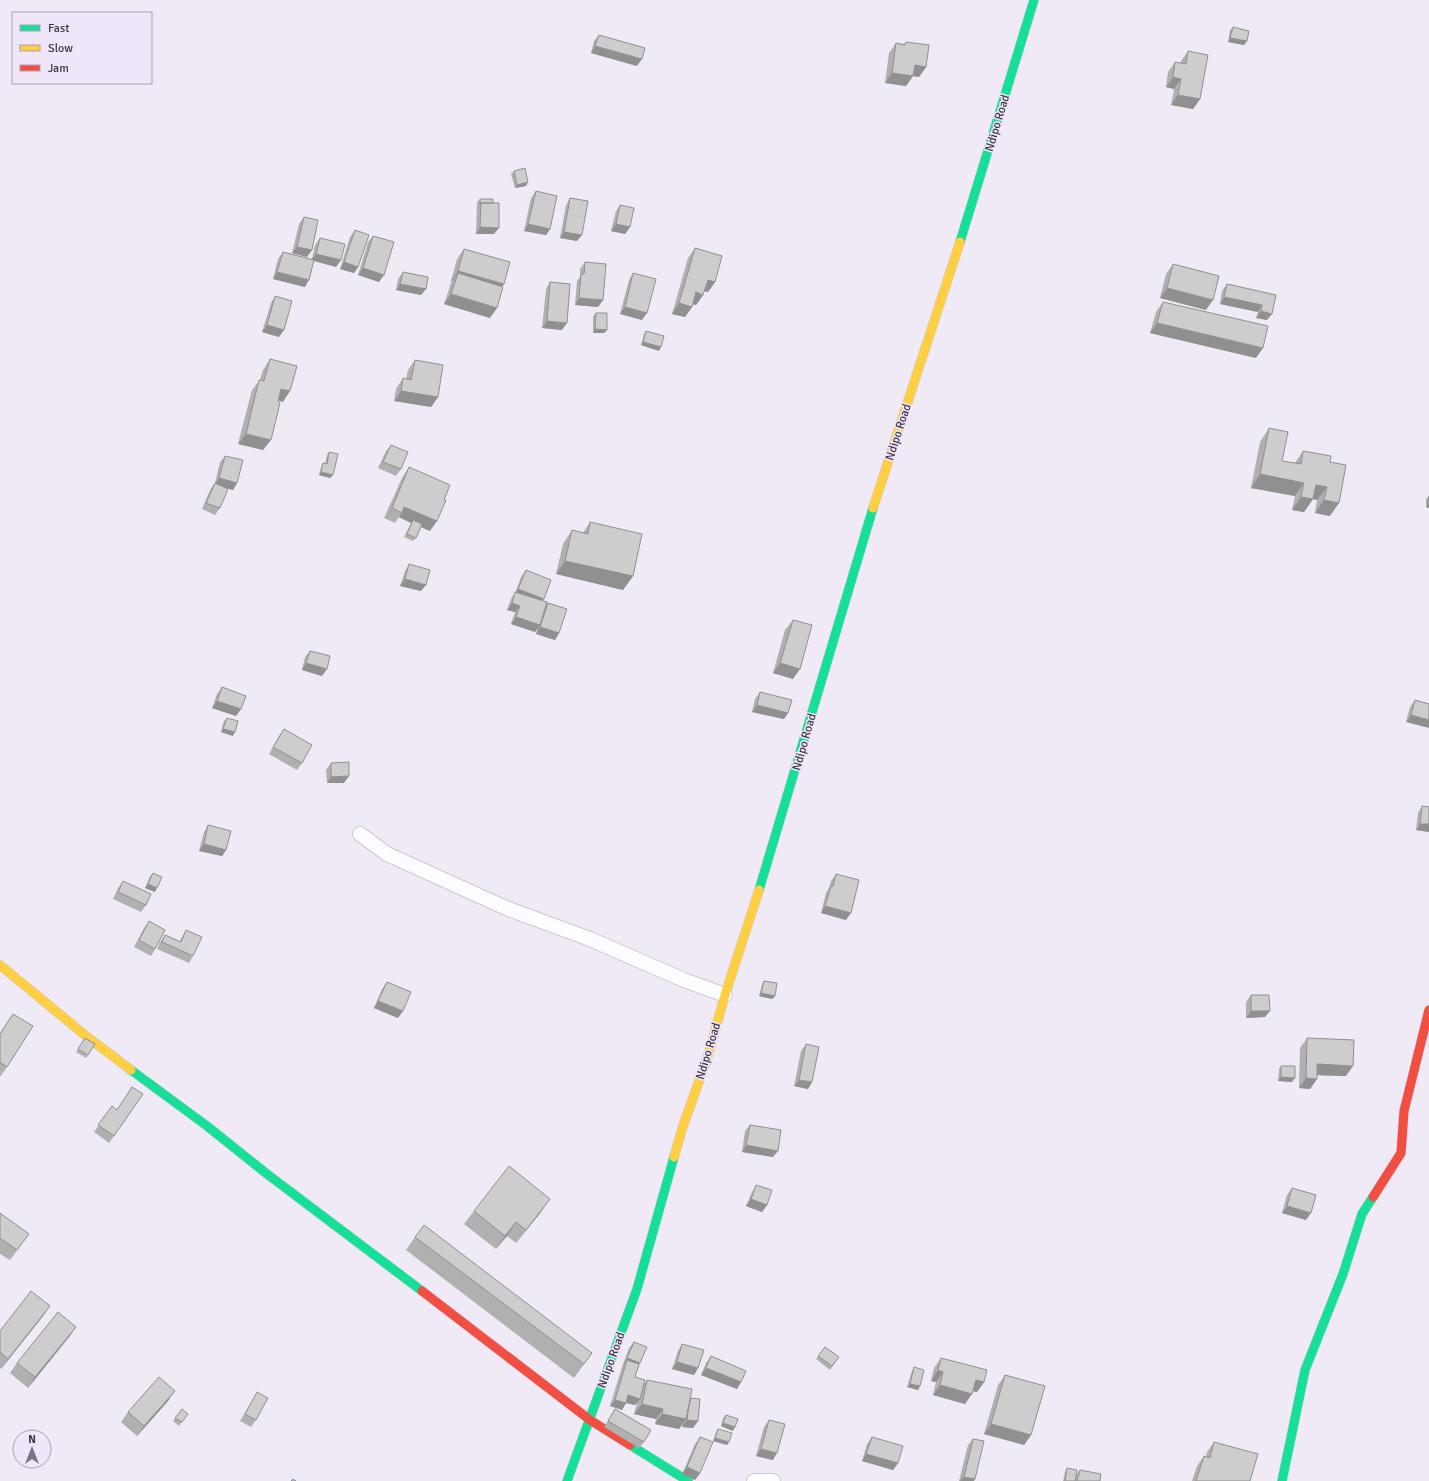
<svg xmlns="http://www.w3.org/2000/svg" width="1429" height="1481" viewBox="0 0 1429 1481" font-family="Signika,sans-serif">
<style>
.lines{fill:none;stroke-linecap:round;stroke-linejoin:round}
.street-casing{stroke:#cec8d4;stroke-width:16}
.fast-casing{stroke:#cec8d4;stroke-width:10}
.slow-casing{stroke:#cec8d4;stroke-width:10}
.jam-casing{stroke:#cec8d4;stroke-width:10}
.street{stroke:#fdfcfe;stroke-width:14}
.fast{stroke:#16e098;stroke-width:9}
.slow{stroke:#ffcf43;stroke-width:9}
.jam{stroke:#f24e42;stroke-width:9}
.wall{fill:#afb0af}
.shaded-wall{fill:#8f908f}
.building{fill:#cccdcc;stroke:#8f908f}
.labels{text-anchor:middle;stroke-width:3;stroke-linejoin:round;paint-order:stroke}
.street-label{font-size:12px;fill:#3d3644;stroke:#f0e6fa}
</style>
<rect width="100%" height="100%" fill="#f0eaf6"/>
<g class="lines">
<g class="street-casing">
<path id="street" d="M360 834 387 854 506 908 590 939 684 980 725 995
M754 1481H773"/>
</g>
<g class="fast-casing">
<path id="fast" d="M960 242 1034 0
M759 890 873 508
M131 1070 207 1126 267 1174 422 1291
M630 1445 688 1481
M567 1481 637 1289 674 1157
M1282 1481 1305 1370 1343 1274 1362 1214 1373 1197"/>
</g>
<g class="slow-casing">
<path id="slow" d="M873 508 960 242
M0 965 86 1036 131 1070
M674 1157 683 1126 707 1059 725 995 759 890"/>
</g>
<g class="jam-casing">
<path id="jam" d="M1373 1197 1401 1153 1404 1111 1429 1010
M422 1291 590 1420 630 1445"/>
</g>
<use href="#street" class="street"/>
<use href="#fast" class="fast"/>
<use href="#slow" class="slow"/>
<use href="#jam" class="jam"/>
</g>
<path class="wall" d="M1233 27 1247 41 1244 45 1228 42 1230 30Z
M599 35 637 66 591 53 594 41Z
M906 42 926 67 919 77 913 76 906 86 885 83 889 53 896 43 904 44Z
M1188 51 1200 99 1193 109 1171 105 1174 89 1166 87 1168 72 1175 62 1181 63V61Z
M514 171 526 186 515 188 511 174Z
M536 191 550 229 546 235 524 231 531 198Z
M570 198 577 241 560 238 566 205Z
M480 199 493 203 494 234H476L477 202Z
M620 205 630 227 625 234 611 231 616 211Z
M304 217 307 257 292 253 299 224Z
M355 230 358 267 354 273 340 269 350 237Z
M373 236 379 282 358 275 368 242Z
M320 238 336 267 314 261 305 287 273 279 278 259 283 252 312 259 315 245Z
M695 248 715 282 708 292 704 291 703 295 696 305 693 304 692 307 685 317 672 314 688 258Z
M464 249 504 284 502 287 490 318 444 304 451 283 452 281H451L457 259Z
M585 262 603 300 598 307 575 305 577 281 580 277V269Z
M1173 264 1206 310 1160 298 1166 274Z
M403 272 426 289 421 295 396 290 398 279Z
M633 273 642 320 620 314 629 280Z
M550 282 562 330 542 328 546 289Z
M1227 284 1276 295 1267 320 1256 318 1258 312 1220 304 1222 291Z
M275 296 279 337 262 332 271 303Z
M1163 302 1256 358 1150 333 1156 312Z
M596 313 607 330 604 333H593V316Z
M646 331 659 351 641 345 644 334Z
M270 359 283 402 278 400 263 450 238 444 252 390 260 380 263 370Z
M415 360 438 397 431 407 394 401 396 389 403 378 406 379 408 370Z
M1269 428 1282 461 1295 463 1303 451 1330 462V516L1315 513 1317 500 1313 499 1304 512 1292 510 1295 496 1251 488 1260 442Z
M391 445 401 469 396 476 378 468 386 451Z
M329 452 333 475 330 478 319 475 321 467 323 463 325 464 327 455Z
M225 456 237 483 233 490 226 488 220 508 215 515 202 509 210 490 215 483 220 462Z
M409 467 430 531 421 527 416 538 413 541 404 537 411 523 399 517 395 523 384 518 402 478Z
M1429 496V508L1426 507V499Z
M590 522 633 576 623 590 556 574 563 544 572 530 583 533Z
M409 564 421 591 400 586 405 571Z
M526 570 546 606 548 603 559 633 555 640 536 634 537 629 535 632 511 624 515 612 507 610 511 599 515 593 521 577Z
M793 620V679L773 673 785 630Z
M310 651 322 676 302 670 305 657Z
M222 687 241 709 236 716 212 708 217 694Z
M760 692 788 713 784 719 752 712 755 699Z
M1415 700 1429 704 1406 722 1410 707Z
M227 718 233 736 221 732 224 721Z
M284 729 302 763 297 770 269 754 279 736Z
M331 763 344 783H327L326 770Z
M1422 806 1429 832 1416 830 1418 813Z
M208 825 226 850 222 856 199 851 204 832Z
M153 873 155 892 145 888 150 876Z
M836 874 846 920 821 913 826 893 829 888 831 881Z
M123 881 146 905 141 912 113 899 118 888Z
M149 921 155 949 151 956 134 947 144 928Z
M186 930 193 956 189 963 157 949 160 942 165 935 179 942 182 937Z
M764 981 775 996 772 999 759 996 762 984Z
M387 982 398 1018 374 1008 382 989Z
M1251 995 1265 1017 1246 1018V1002Z
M13 1014 7 1067 0 1077V1033Z
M85 1038 95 1044 86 1058 76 1052Z
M1307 1038 1346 1076 1317 1075V1079L1310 1089 1299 1088 1300 1048Z
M806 1044 812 1082 808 1089 794 1086 801 1051Z
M1281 1066 1292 1082 1278 1081 1279 1069Z
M143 1094 109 1143 94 1132 112 1106 117 1110Z
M750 1125 773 1157 742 1152 745 1131Z
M756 1185 767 1205 762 1212 746 1206 752 1192Z
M1292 1188 1306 1220 1282 1213 1287 1195Z
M474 1211 541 1212 516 1243 507 1236 496 1249 464 1224Z
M0 1213 29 1234 10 1260 0 1254Z
M415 1237 592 1353 574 1378 406 1250Z
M50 1306 43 1316 1 1369 0 1368V1331Z
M76 1327 69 1337 28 1388 10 1373 17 1363Z
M634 1342 640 1363 635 1377 645 1383 647 1380 691 1398 698 1421 693 1428 682 1427V1424L679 1429 655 1424 656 1419 634 1414 637 1403 635 1405 626 1403 622 1410 610 1406 622 1367 629 1348Z
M682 1344 698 1368 694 1375 672 1369 678 1351Z
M825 1347 839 1357 830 1370 816 1359Z
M711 1356 741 1382 737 1389 701 1375 706 1363Z
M941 1358 984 1382 977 1392 973 1391 965 1404 933 1395 936 1382 931 1381 934 1368Z
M914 1367 920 1386 918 1390 907 1387 912 1371Z
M1005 1375 1031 1435 1024 1445 984 1434 998 1385Z
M257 1392 256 1420 251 1427 240 1421 253 1399Z
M168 1401 137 1436 121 1422 128 1412Z
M182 1409 188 1414 179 1426 173 1421Z
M615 1409 644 1442 639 1448 604 1427Z
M726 1415 733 1431 721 1426 723 1418Z
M769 1420 773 1460 756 1456 764 1427Z
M718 1429 727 1445 713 1441 716 1432Z
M700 1437V1473L695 1480 682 1474 695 1444Z
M872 1437 898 1463 893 1470 862 1461 867 1444Z
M973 1439 974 1481H959L968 1445Z
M1214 1442 1250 1481H1192L1197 1466 1204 1456 1206 1457 1207 1452Z
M1067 1468 1076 1475 1080 1470 1100 1481H1063L1065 1472Z"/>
<path class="shaded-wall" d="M1230 38 1247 41 1244 45 1228 42Z
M595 46 642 59 637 66 591 53Z
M915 65 926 67 919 77 908 75Z
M892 73 913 76 906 86 885 83Z
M1173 77 1181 79 1174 89 1166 87Z
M1178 95 1200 99 1193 109 1171 105Z
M528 182 526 186 515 188 517 185Z
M528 224 550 229 546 235 524 231Z
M616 224 630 227 625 234 611 231Z
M480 227 499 228 494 234H476Z
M564 232 582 235 577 241 560 238Z
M297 247 312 250 307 257 292 253Z
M316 254 341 260 336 267 311 260Z
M344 262 358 267 354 273 340 269Z
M363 268 384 275 379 282 358 275Z
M458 271 504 284 497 294 458 273 452 281H451Z
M277 272 309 280 305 287 273 279Z
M708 280 715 282 708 292 700 290Z
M400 284 426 289 421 295 396 290Z
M1167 288 1213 300 1206 310 1160 298Z
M696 292 703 295 696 305 689 303Z
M451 294 497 308 490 318 444 304Z
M1224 297 1262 305 1258 312 1220 304Z
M579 298 603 300 598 307 575 305Z
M679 303 692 307 685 317 672 314Z
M625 307 647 313 642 320 620 314Z
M1261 311 1272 314 1267 320 1256 318Z
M547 321 567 323 562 330 542 328Z
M1157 323 1263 348 1256 358 1150 333Z
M267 325 284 330 279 337 262 332Z
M595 329 607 330 604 333H593Z
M643 342 661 347 659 351 641 345Z
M281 389 290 391 283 402 274 399Z
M401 391 438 397 431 407 394 401Z
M246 434 271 440 263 450 238 444Z
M321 472 333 475 330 478 319 475Z
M1260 474 1304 483 1295 496 1251 488Z
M219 478 237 483 233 490 215 485Z
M1316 485 1327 487 1317 500 1313 499 1304 512 1292 510 1301 497Z
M1324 500 1339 503 1330 516 1315 513Z
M1428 504H1429V508L1426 507Z
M404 507 437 521 430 531 412 523 413 520 411 523 399 517 402 513Z
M565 561 633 576 623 590 556 574Z
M405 579 426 585 421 591 400 586Z
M518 589 544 599 539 605 515 594Z
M512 603 520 606 515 612 507 610Z
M516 617 540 625 535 632 511 624Z
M540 627 559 633 555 640 536 634Z
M306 663 327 669 322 676 302 670Z
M780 663 800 669 793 679 773 673Z
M217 701 241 709 236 716 212 708Z
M757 705 788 713 784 719 752 712Z
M1411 715 1429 720V728L1406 722Z
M223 729 235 732 233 736 221 732Z
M349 776 344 783H327L331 777Z
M1420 824H1429V832L1416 830Z
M204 844 226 850 222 856 199 851Z
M148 884 157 888 155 892 145 888Z
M825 906 851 913 846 920 821 913Z
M761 993 775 996 772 999 759 996Z
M378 1001 403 1011 398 1018 374 1008Z
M1251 1011H1270L1265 1017 1246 1018Z
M1317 1064 1353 1066 1346 1076 1310 1075Z
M1281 1077 1295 1078 1292 1082 1278 1081Z
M1306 1078 1317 1079 1310 1089 1299 1088Z
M799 1080 812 1082 808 1089 794 1086Z
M746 1145 778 1151 773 1157 742 1152Z
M550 1199 541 1212 516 1243 526 1230Z
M751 1199 767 1205 762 1212 746 1206Z
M1287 1206 1311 1213 1306 1220 1282 1213Z
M516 1222 507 1236 496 1249 505 1236Z
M50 1306 43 1316 1 1369 8 1359Z
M76 1327 69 1337 28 1388 35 1377Z
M627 1358 640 1363 635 1370 627 1360 623 1365Z
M677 1362 698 1368 694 1375 672 1369Z
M706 1368 741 1382 737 1389 701 1375Z
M938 1370 943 1372 936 1382 931 1381Z
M976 1380 984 1382 977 1392 968 1390Z
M910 1384 920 1386 918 1390 907 1387Z
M940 1385 972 1394 965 1404 933 1395Z
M175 1391 168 1401 137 1436 144 1426Z
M628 1395 640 1399 635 1405 626 1403 622 1410 610 1406 615 1400Z
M642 1404 663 1409 656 1419 634 1414Z
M662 1414 686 1419 679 1429 655 1424Z
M687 1420 698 1421 693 1428 682 1427Z
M723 1423 735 1427 733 1431 721 1426Z
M991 1424 1031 1435 1024 1445 984 1434Z
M715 1438 729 1442 727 1445 713 1441Z
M761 1449 777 1453 773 1460 756 1456Z
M866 1454 898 1463 893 1470 862 1461Z
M687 1467 700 1473 695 1480 682 1474Z
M964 1477 975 1479 974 1481H960Z"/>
<path class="building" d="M1233 27 1249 31 1247 41 1230 38Z
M599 35 645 48 642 59 595 46Z
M906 42 929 45 926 67 915 65 913 76 892 73 896 43 905 45Z
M1188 51 1208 55 1200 99 1178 95 1181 79 1173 77 1175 62 1186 64Z
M525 168 528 182 517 185 514 171Z
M536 191 557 196 550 229 528 224Z
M570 198 588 201 582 235 564 232Z
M480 199H493V203H481L480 205Z
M481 203H499V228L480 227Z
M620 205 634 208 630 227 616 224Z
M304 217 318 220 312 250 297 247Z
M355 230 369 235 358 267 344 262Z
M373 236 394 242 384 275 363 268Z
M320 238 345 244 341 260 316 254Z
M695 248 722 256 715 282 708 280 703 295 696 292 692 307 679 303Z
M464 249 510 262 504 284 458 271Z
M283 252 314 260 309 280 277 272Z
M585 262 606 264 603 300 579 298 581 274H584Z
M1173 264 1219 276 1213 300 1167 288Z
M403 272 428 277 426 289 400 284Z
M458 273 503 287 497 308 451 294Z
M633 273 656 279 647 313 625 307Z
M550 282 570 284 567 323 547 321Z
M1227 284 1276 295 1272 314 1261 311 1262 305 1224 297Z
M275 296 292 301 284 330 267 325Z
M1163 302 1268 326 1263 348 1157 323Z
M596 313H607V330L595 329Z
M646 331 664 336 661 347 643 342Z
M270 359 297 366 290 391 281 389 278 402 280 403 271 440 246 434 259 380 264 381Z
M415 360 443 365 438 397 401 391 403 378 411 380Z
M1269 428 1288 432 1282 461 1301 464 1303 451 1331 456 1330 462 1346 465 1339 503 1324 500 1327 487 1316 485 1313 499 1301 497 1304 483 1260 474Z
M391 445 408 452 401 469 383 462Z
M329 452 338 454 333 475 321 472 323 463 327 464Z
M225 456 243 460 237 483 219 478Z
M409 467 450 485 444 500H446L437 521 404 507 402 513 392 508Z
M215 483 228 489 220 508 206 503Z
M1429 496V504H1428Z
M413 520 422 524 416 538 407 534Z
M590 522 642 534 633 576 565 561 572 530 588 534Z
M409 564 430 570 426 585 405 579Z
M526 570 551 580 544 599 518 589Z
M515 592 547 602 540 625 516 617 520 606 512 603Z
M548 603 567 609 559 633 540 627Z
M793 620 812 625 800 669 780 663Z
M310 651 330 656 327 669 306 663Z
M222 687 246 696 241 709 217 701Z
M760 692 792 700 788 713 757 705Z
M1415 700 1429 704V720L1411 715Z
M227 718 238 721 235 732 223 729Z
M284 729 312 745 302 763 273 747Z
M349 762V776L331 777V763Z
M1422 806 1429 807V824H1420Z
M208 825 231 831 226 850 204 844Z
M153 873 162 877 157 888 148 884Z
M836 874 859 880 851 913 825 906 831 886H833Z
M123 881 151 894 146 905 118 892Z
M149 921 165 930 155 949 139 940Z
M186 930 202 937 193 956 162 942 165 935 181 942Z
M764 981 777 983 775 996 761 993Z
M387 982 411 992 403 1011 378 1001Z
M1251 995H1269L1270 1011H1251Z
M13 1014 33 1026 7 1067 0 1062V1034Z
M85 1038 95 1044 88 1055 78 1049Z
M1307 1038 1354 1040 1353 1066 1317 1064V1079L1306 1078Z
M806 1044 819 1047 812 1082 799 1080Z
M1281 1066H1295V1078L1281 1077Z
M132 1087 143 1094 114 1136 98 1125 112 1106 117 1110Z
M750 1125 781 1130 778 1151 746 1145Z
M509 1166 550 1199 526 1230 516 1222 505 1236 474 1211Z
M756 1185 772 1190 767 1205 751 1199Z
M1292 1188 1316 1195 1311 1213 1287 1206Z
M0 1213 29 1234 17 1250 0 1238Z
M424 1225 592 1353 584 1364 415 1237Z
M31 1291 50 1306 8 1359 0 1352V1331Z
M58 1312 76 1327 35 1377 17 1363Z
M634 1342 647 1347 640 1363 627 1358Z
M682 1344 704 1350 698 1368 677 1362Z
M825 1347 839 1357 832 1366 818 1356Z
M711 1356 746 1371 741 1382 706 1368Z
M941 1358 987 1370 984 1382 976 1380 972 1394 940 1385 943 1372 938 1370Z
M627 1360 639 1364 635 1377 645 1380 640 1399 628 1395 626 1403 615 1400Z
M914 1367 924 1370 920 1386 910 1384Z
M1005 1375 1045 1386 1031 1435 991 1424Z
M159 1377 175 1391 144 1426 128 1412Z
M647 1380 692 1389 686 1419 662 1414 663 1409 642 1404Z
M257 1392 268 1398 256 1420 245 1414Z
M691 1398 700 1399 698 1421 687 1420 688 1411Z
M182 1409 188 1414 182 1422 175 1418Z
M615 1409 651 1430 644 1442 608 1421Z
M726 1415 738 1419 735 1427 723 1423Z
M769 1420 785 1424 777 1453 761 1449Z
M718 1429 732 1433 729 1442 715 1438Z
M700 1437 713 1442 700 1473 687 1467Z
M872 1437 903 1446 898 1463 866 1454Z
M973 1439 984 1441 975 1479 964 1477Z
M1214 1442 1258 1454 1250 1481H1196L1204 1456 1210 1458Z
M1067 1468 1077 1470 1075 1481H1065Z
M1080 1470 1101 1474 1100 1481H1077Z
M293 1479 296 1481H291Z"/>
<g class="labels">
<g class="street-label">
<text transform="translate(997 123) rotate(-73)" y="4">Ndipo Road</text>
<text transform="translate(898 432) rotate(-72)" y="4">Ndipo Road</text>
<text transform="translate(804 742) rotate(-74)" y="4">Ndipo Road</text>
<text transform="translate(708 1051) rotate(-73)" y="4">Ndipo Road</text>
<text transform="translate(611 1360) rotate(-70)" y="4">Ndipo Road</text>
</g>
</g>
<rect x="12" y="12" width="140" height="72" fill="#f0e6fa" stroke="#a8a0b1"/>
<rect x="20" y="25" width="20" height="6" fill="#16e098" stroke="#a8a0b1"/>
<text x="48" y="32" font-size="12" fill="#3d3644">Fast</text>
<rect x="20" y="45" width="20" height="6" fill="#ffcf43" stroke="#a8a0b1"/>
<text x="48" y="52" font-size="12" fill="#3d3644">Slow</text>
<rect x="20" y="65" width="20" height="6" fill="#f24e42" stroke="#a8a0b1"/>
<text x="48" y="72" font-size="12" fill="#3d3644">Jam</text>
<g transform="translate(32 1449)"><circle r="19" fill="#f0e6fa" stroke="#a8a0b1"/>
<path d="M0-3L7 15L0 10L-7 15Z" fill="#7c7582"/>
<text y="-6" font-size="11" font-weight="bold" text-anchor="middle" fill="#3d3644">N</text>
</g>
</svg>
